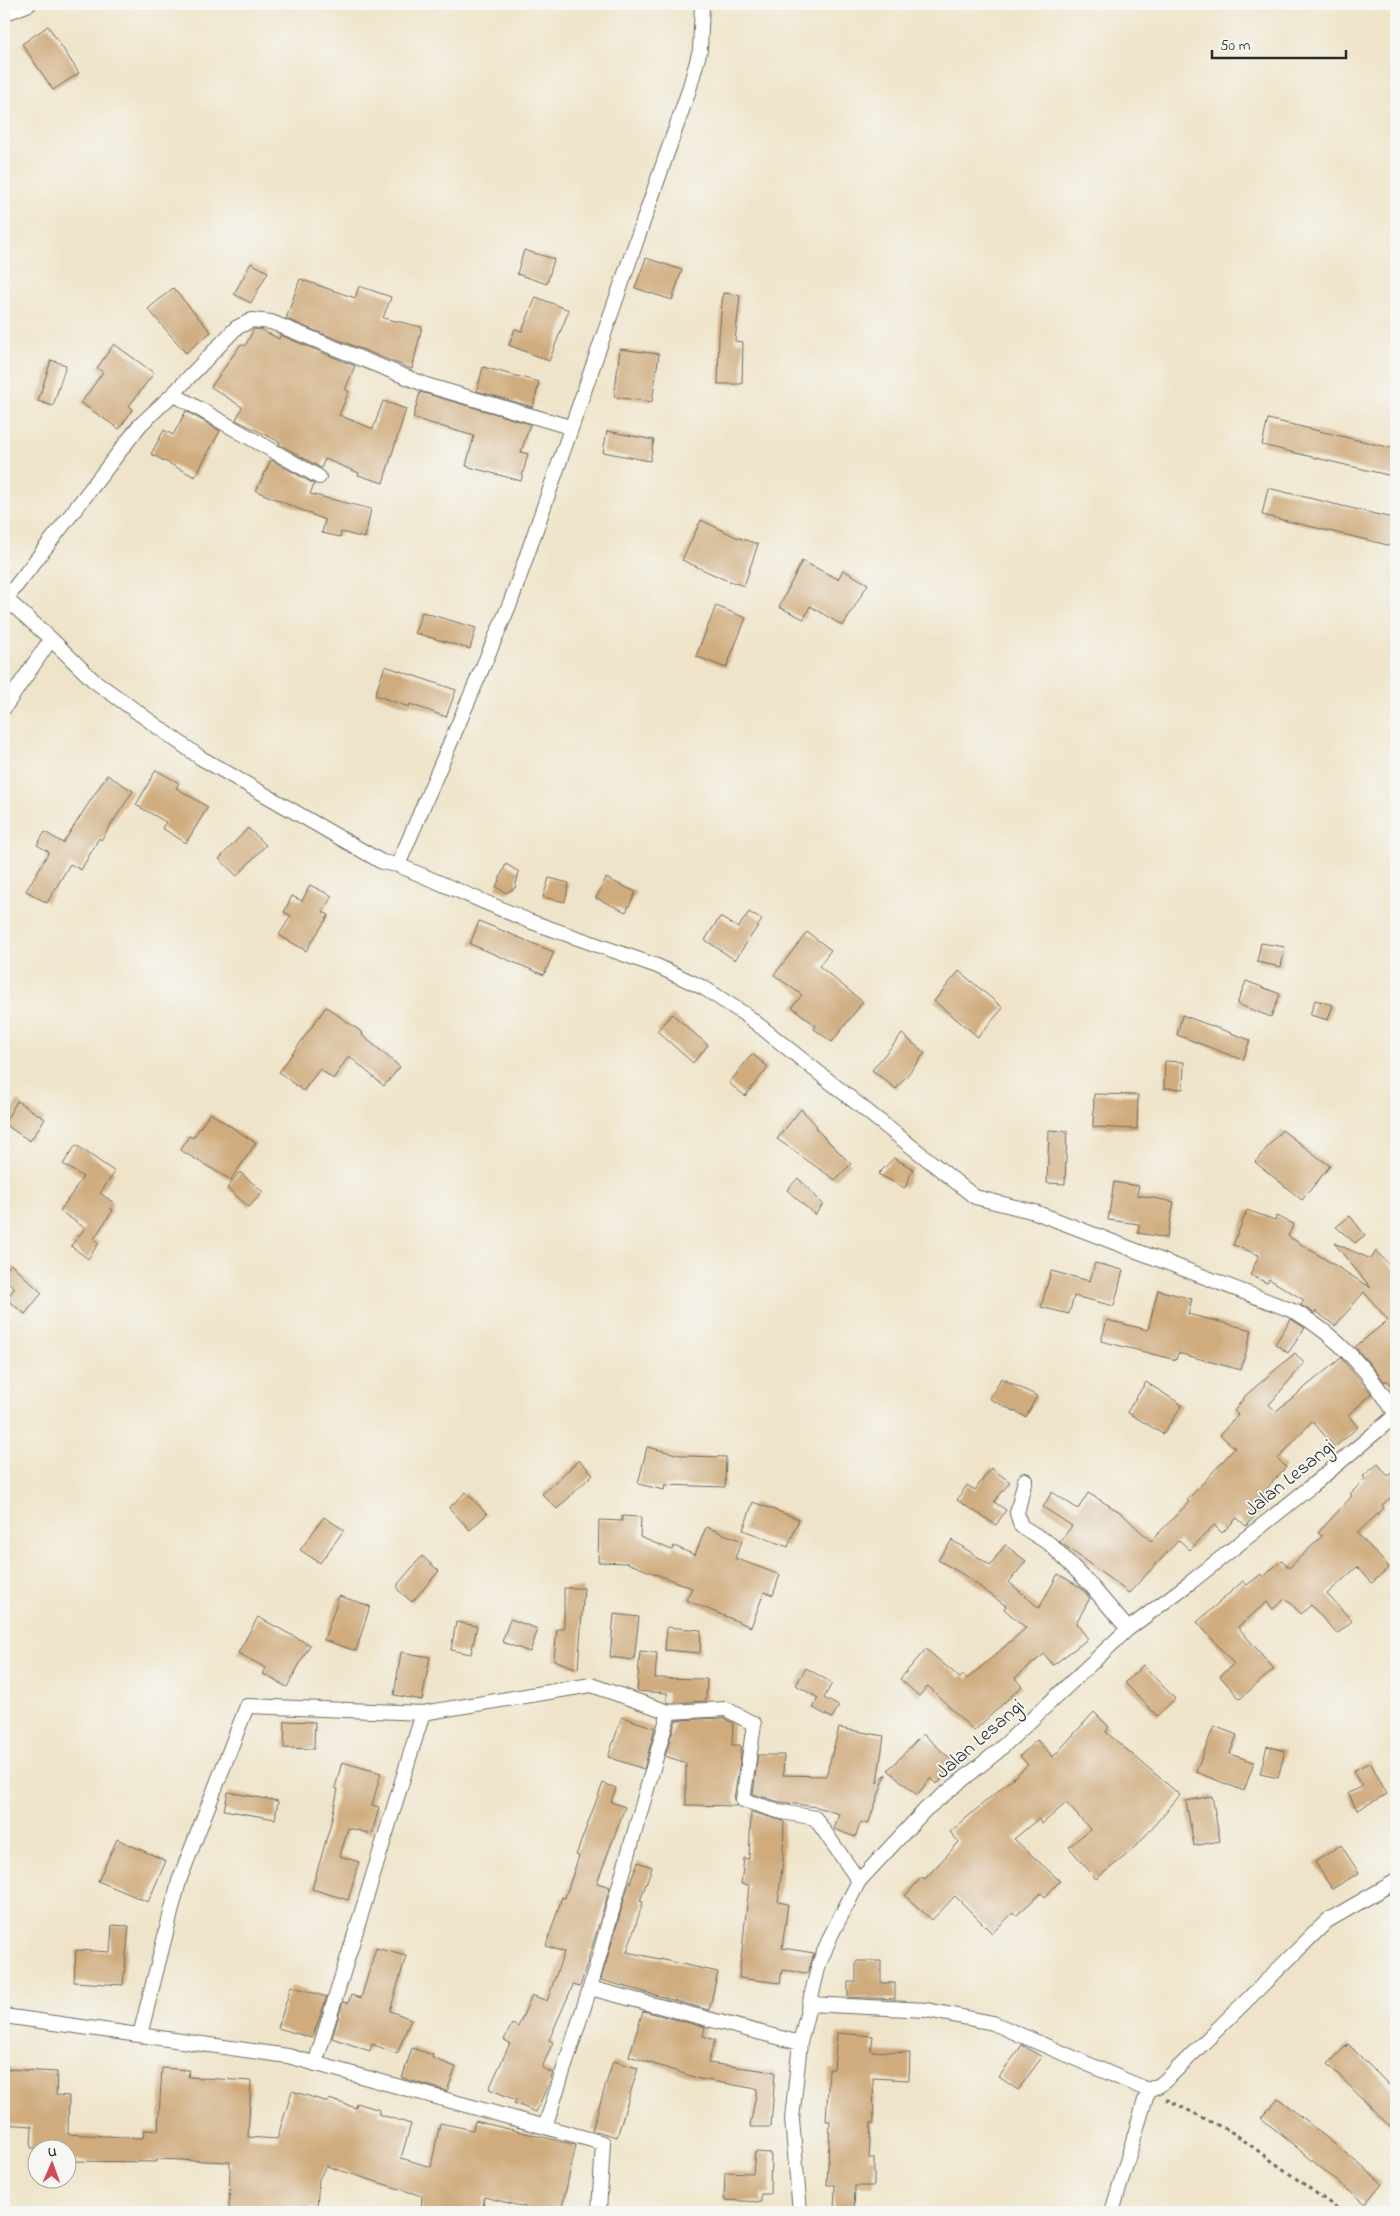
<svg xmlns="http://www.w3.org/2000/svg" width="1400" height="2216" viewBox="0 0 1400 2216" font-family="'Indie Flower',sans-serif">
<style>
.building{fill:#cfab7d}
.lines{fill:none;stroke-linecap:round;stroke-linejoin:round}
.street-casing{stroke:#706c62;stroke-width:16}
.path{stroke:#706c62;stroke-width:3;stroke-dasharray:4 4;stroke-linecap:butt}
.street{stroke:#fff;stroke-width:14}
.labels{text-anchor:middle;stroke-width:4;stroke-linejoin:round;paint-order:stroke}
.street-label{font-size:20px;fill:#2b2b2b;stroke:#f6f6f2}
</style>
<rect width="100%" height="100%" fill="#f6f6f2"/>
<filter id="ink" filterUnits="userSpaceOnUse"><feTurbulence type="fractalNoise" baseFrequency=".02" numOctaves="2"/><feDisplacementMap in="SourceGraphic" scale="10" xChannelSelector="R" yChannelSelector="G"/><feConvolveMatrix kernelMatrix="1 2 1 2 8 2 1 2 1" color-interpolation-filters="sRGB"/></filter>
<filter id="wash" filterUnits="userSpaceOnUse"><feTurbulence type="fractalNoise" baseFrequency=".0096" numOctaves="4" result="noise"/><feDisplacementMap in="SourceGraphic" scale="20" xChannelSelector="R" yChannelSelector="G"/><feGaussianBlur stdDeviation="1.12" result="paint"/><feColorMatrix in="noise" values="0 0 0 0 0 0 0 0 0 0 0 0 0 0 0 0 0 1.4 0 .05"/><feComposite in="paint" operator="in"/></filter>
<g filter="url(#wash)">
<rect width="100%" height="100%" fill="#efe4c9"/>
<g id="blocks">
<path class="building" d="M48 26 79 73 53 90 22 44Z
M524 250 554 259 547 284 517 274Z
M646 258 682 270 672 300 635 288Z
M251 263 268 272 251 303 234 294Z
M300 279 355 298 359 286 391 297 383 318 422 327 412 369 286 319Z
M173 288 211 332 186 353 148 309Z
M723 293 740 295 735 341 743 342 742 384H718L719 335Z
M536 297 569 310 549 361 509 345 515 329 522 331Z
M254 329 262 330 279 339 280 335 355 366 345 390 349 391 339 415 373 429 383 401 406 409 383 483 358 475 359 473 325 459 321 468 279 444 280 442 236 420 242 407 211 387 241 344 245 346Z
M114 344 154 373 129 406 133 409 119 429 81 403 103 372 97 368Z
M620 349 659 354 652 402 614 397Z
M51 360 66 365 53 406 38 401Z
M483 367 539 382 533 407 477 391Z
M420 392 530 424 521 452 528 454 521 481 466 466 474 436 413 418Z
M186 411 220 431 195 477 151 454 164 430 173 435Z
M1268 419 1396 449V477L1262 445Z
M607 431 654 440 650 461 603 452Z
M271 460 314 484 310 494 371 509 365 538 341 532 340 537 322 533 325 520 256 491Z
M1268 488 1396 519 1392 546 1262 515Z
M701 520 736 537 758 544 744 586 721 578 682 560Z
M802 561 838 579 843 570 868 584 843 626 810 606 804 619 779 607Z
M716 606 746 618 726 668 696 656Z
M422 612 476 628 470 649 415 633Z
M385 666 456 690 446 717 410 704 409 707 375 695Z
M156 770 179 783 176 788 208 807 186 843 162 828 166 822 136 805Z
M107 775 133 791 101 840 99 838 81 870 70 864 47 903 26 891 49 852 37 845 45 832 63 843Z
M248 828 266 845 237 876 219 859Z
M506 864 519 872 515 888 506 893 496 887Z
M549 878 569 883 565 902 543 897Z
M606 878 636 892 626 912 596 898Z
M310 885 332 896 323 912 329 915 306 951 279 935 291 916 284 912 292 896 302 901Z
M749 912 762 920 735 960 705 940 720 917 738 928Z
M479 921 554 952 544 975 470 944Z
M807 932 831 950 819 966 863 1002 832 1042 814 1029 816 1026 792 1007 802 995 774 975Z
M1261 943 1285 947 1281 967 1257 962Z
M959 971 1003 1008 978 1037 934 1001Z
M1246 981 1280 994 1271 1017 1237 1004Z
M1315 1000 1333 1005 1328 1020 1310 1015Z
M326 1007 363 1033 362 1035 400 1067 384 1086 349 1056 333 1079 320 1069 303 1091 279 1072Z
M672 1014 708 1045 693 1063 657 1031Z
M1182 1015 1250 1040 1243 1060 1177 1035Z
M902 1034 925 1053 896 1089 872 1070Z
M752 1054 768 1067 745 1096 729 1083Z
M1165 1061 1184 1062 1183 1089 1164 1088Z
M1094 1094 1138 1095 1137 1129 1093 1127Z
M17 1101 45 1119 30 1141 4 1124Z
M801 1109 817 1126 815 1128 851 1164 835 1180 777 1139Z
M210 1113 256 1143 231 1180 180 1150 189 1136 193 1138Z
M1049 1130 1067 1131 1065 1184 1047 1183Z
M1282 1130 1330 1166 1302 1200 1255 1162Z
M76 1145 115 1172 100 1193 114 1203 110 1208 113 1210 94 1239 99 1243 88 1259 71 1246 85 1228 60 1211 83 1177 63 1164Z
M894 1158 913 1169 905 1188 878 1174Z
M240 1172 263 1192 249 1207 227 1188Z
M798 1178 823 1204 815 1215 787 1190Z
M1114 1182 1139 1186 1137 1195 1174 1202 1167 1238 1138 1233 1139 1224 1108 1220Z
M1247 1210 1275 1220 1276 1216 1294 1224 1288 1236 1371 1288 1334 1243 1371 1259 1376 1251 1396 1272V1390L1387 1380 1385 1382 1355 1347 1388 1320 1364 1292 1335 1326 1316 1311 1314 1313 1301 1305 1304 1300 1269 1279 1267 1283 1250 1275 1259 1255 1233 1245Z
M1350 1216 1365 1235 1355 1243 1336 1227Z
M1095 1263 1123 1270 1114 1306 1074 1296 1069 1314 1041 1307 1051 1271 1090 1281Z
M11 1264 42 1293 25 1314 6 1299 15 1288 4 1278V1273Z
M1158 1290 1192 1299 1188 1314 1252 1330 1241 1370 1178 1353 1176 1360 1101 1341 1107 1320 1148 1330Z
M1291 1319 1305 1328 1288 1353 1275 1344Z
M1295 1353 1304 1363 1269 1405 1276 1411 1341 1358 1372 1394 1348 1415 1358 1427 1335 1447 1312 1421 1278 1459 1286 1467 1258 1498 1265 1505 1246 1526 1237 1518 1222 1533 1214 1525 1190 1550 1179 1540 1129 1593 1060 1542 1072 1526 1043 1507 1052 1492 1078 1509 1088 1493 1120 1512 1151 1541 1189 1502 1187 1500 1235 1448 1220 1435 1238 1414 1234 1411 1246 1395Z
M1001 1378 1037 1396 1026 1417 990 1399Z
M1146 1382 1182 1405 1163 1434 1127 1412Z
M647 1447 685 1456 726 1457 725 1487 665 1485 664 1490 638 1484Z
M579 1460 593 1474 557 1509 542 1494Z
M1378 1464 1388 1476 1396 1469V1493L1382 1505 1384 1508 1357 1533 1389 1567 1372 1583 1357 1567 1327 1594 1352 1621 1337 1634 1311 1605 1301 1614 1286 1598 1273 1609 1267 1602 1238 1627 1274 1669 1240 1699 1220 1676 1234 1664 1197 1622 1243 1581 1247 1585 1261 1574 1263 1577 1282 1560 1289 1568 1322 1536 1318 1533 1352 1496 1350 1494 1365 1479 1363 1476Z
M991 1468 1010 1482 994 1502 1006 1510 996 1525 957 1500 967 1485 975 1490Z
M466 1492 487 1514 470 1530 449 1508Z
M753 1502 799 1519 788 1547 743 1530Z
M622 1516 641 1517 640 1537 672 1550 674 1546 695 1555 706 1527 742 1541 735 1558 780 1575 773 1595 764 1592 751 1627 686 1600 692 1588 627 1563 598 1562 599 1520 622 1521Z
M324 1517 344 1530 320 1563 300 1550Z
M952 1540 990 1565 1005 1545 1026 1561 1009 1582 1039 1608 1058 1574 1080 1587 1090 1598 1076 1623 1088 1639 1053 1665 1044 1654 1015 1678 1022 1686 974 1731 928 1686 919 1696 900 1679 926 1649 960 1678 964 1675 967 1679 1026 1628 1004 1609 1006 1606 964 1575 938 1560Z
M422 1556 439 1571 412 1602 398 1590V1584Z
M564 1588H584L578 1669 554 1660 557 1629H564Z
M339 1596 370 1606 356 1651 324 1640Z
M614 1614 639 1617 634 1660 610 1657Z
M258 1617 310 1645 287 1687 263 1674 266 1668 238 1653Z
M510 1619 538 1629 530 1652 502 1642Z
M456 1622 477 1626 471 1654 451 1650Z
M667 1627 701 1630 700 1653 665 1650Z
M640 1651 657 1653 655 1678 707 1679 706 1701 670 1703 667 1702V1693L637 1691Z
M401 1652 430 1657 422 1700 394 1695Z
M1143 1665 1175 1699 1157 1716 1125 1683Z
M806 1668 832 1683 824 1698 839 1706 832 1718 813 1708 818 1698 796 1685Z
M1094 1712 1109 1727 1106 1732 1180 1795 1140 1842 1124 1857 1096 1879 1069 1847 1090 1829 1066 1803 1042 1824 1038 1819 1014 1839 1060 1881 1045 1897 1041 1893 1016 1916 1013 1913 992 1933 955 1896 932 1920 905 1896 922 1877 925 1879 959 1842 950 1832 1028 1765 1020 1756 1037 1740 1053 1757Z
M622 1717 655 1728 644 1769 608 1757Z
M724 1718 733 1723 732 1745H740L741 1754 734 1799 737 1806 686 1805V1763L665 1756 676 1720Z
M285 1721 315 1722 314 1749 284 1748Z
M1214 1726 1237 1735 1230 1754 1254 1762 1244 1791 1196 1772Z
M839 1728 884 1736 877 1783 886 1774 868 1824 861 1822 855 1837 834 1829 839 1814 817 1807 780 1802 753 1794 758 1755H784L783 1775 826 1776Z
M923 1734 956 1764 937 1784 931 1778 917 1795 888 1770Z
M1267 1746 1285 1751 1278 1778 1260 1774Z
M342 1762 381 1773 372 1805 379 1807 372 1834 348 1828 340 1856 359 1862 348 1900 312 1889 331 1823 338 1789 335 1788Z
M1370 1762 1387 1794 1357 1810 1348 1793 1362 1787 1353 1771Z
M603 1783 616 1788 611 1802 625 1807 597 1883 610 1887 580 1987 573 1985 549 2040 553 2042 542 2068 553 2073 536 2112 514 2103 516 2100 489 2089 510 2043 504 2040 512 2024 518 2027 532 1995 547 2001 564 1952 546 1946 562 1897 565 1898 579 1856 576 1855Z
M228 1792 278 1801 275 1819 224 1810Z
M1212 1796 1220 1841 1194 1846 1186 1801Z
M751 1812 784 1821 783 1860 778 1902 788 1904 782 1948 814 1953 808 1973 782 1970 780 1983 739 1978 749 1885 741 1884 744 1858 749 1859Z
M117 1839 166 1861 148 1902 98 1881Z
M1341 1845 1359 1873 1332 1889 1315 1862Z
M638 1862 652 1867 640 1901 643 1902 627 1952 718 1972 709 2010 601 1980 626 1893Z
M112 1925 129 1926 123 1985 74 1982 76 1950 110 1952Z
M376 1948 406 1956 390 2011 411 2019 397 2054 372 2044 370 2051 332 2038 343 2002 348 2003 351 1995 361 1998Z
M856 1961H881V1983H895V1999L848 1997V1982H856Z
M291 1986 327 1997 312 2038 278 2028Z
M643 2011 705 2027 703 2036 715 2040 708 2063 775 2072 771 2127H750L757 2089 700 2079 629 2056Z
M837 2033 873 2036 871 2051 910 2053 909 2080 873 2078 874 2123H871L869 2158H874V2186H855L854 2212H834L835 2185H827L830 2121H826L829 2069H834Z
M1348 2044 1396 2092V2133L1328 2064Z
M1022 2045 1042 2057 1018 2090 999 2077Z
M412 2048 433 2055 432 2058 456 2067 447 2091 402 2078Z
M613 2061 638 2068 617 2137 592 2130Z
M162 2068 189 2070 188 2077 251 2081 248 2137 277 2139 292 2091 328 2102 329 2099 356 2108 357 2103 380 2110 378 2114 411 2124 401 2158 431 2167 440 2123 473 2130 475 2121 576 2145 561 2212H523L525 2207 484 2197 483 2212H421L422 2196 326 2166 319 2179 317 2208 310 2207V2212L229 2211 230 2162 157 2159V2162L68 2161V2148H31L32 2126 4 2124V2069L57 2072 56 2095 69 2096 68 2134 143 2138 144 2130 158 2131Z
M1278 2098 1382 2183 1365 2204 1261 2118Z
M755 2152 771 2153 770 2194H761V2202L724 2200 725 2172 753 2173Z"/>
</g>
</g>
<g filter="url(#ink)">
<use href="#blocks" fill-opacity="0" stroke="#706c62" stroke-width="1"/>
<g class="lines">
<g class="street-casing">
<path id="street" d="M4 14 29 4
M173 394 236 328 252 320 271 322 426 385 570 427
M4 597 51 639 93 680 201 758 382 862 398 865 529 921 657 966 704 988 746 1015 975 1197 1035 1212 1296 1312C1337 1336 1372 1374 1396 1415
M6 599 140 425 173 394 319 477
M4 708 51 639
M398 865 511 601 689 90 700 50 702 4
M1025 1480 1017 1513 1021 1526 1050 1544 1088 1582 1128 1629
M590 1988 800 2043
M809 2004 927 2010 993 2023 1148 2090 1160 2085 1169 2077 1327 1921 1396 1881
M4 2016 288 2056 603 2143 599 2212
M140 2035 179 1881 247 1706 423 1713 591 1685 669 1712 726 1709 754 1724 743 1800 778 1811 815 1818 859 1881
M315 2064 423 1713
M545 2127 590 1988 669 1712
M800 2212 792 2119 800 2043 819 1964 831 1935 859 1881 926 1809 997 1752 1128 1629 1191 1582 1309 1488 1396 1415
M1112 2212 1148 2090"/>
</g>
<path class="path" d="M1166 2099 1235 2134 1342 2212"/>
<use href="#street" class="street"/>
</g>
</g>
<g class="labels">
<g class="street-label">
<text transform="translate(1289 1477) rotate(-39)" y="7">Jalan Lesangi</text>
<text transform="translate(979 1738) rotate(-41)" y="7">Jalan Lesangi</text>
</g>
</g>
<rect width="1400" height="2216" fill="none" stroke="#f6f6f2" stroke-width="20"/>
<g transform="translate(52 2164) rotate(2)"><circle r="24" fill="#f6f6f2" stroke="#a5a5a2"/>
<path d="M0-4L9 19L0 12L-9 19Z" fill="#d1495b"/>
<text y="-8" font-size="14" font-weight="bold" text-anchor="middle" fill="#2b2b2b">U</text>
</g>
<path d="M1212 50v8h134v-8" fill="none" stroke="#2b2b2b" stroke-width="2.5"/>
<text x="1220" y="50" font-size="15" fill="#2b2b2b" stroke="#f6f6f2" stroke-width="4" paint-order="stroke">50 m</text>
</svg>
